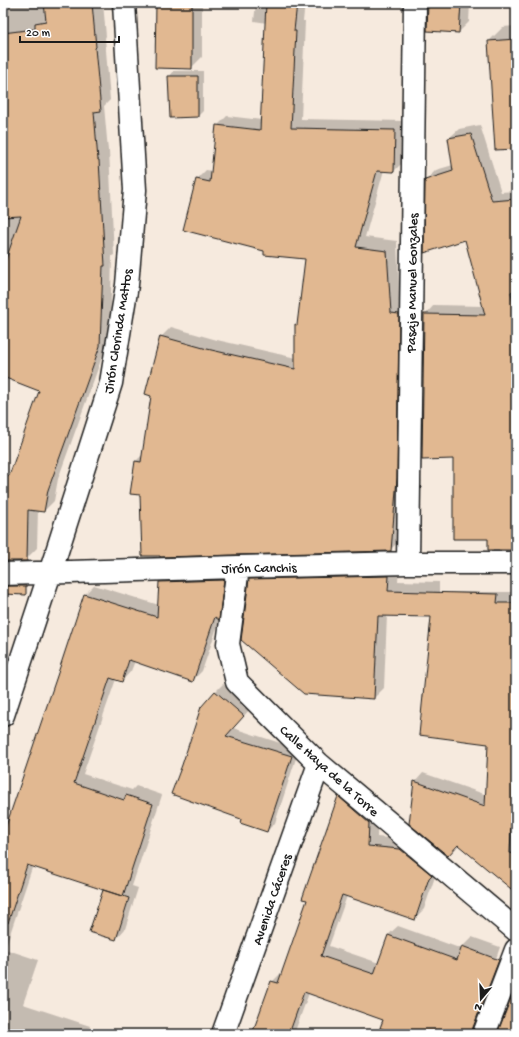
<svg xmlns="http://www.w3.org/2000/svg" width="519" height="1037" viewBox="0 0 519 1037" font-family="'Gochi Hand',sans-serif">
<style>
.shadow{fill:#0003}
.building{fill:#e1b891;stroke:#1c1c1c}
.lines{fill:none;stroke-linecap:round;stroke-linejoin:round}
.street-casing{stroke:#1c1c1c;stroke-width:25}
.street{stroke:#fff;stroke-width:22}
.labels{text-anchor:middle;stroke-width:3.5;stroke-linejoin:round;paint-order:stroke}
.street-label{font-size:14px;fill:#1c1c1c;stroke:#fff}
</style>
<rect width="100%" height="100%" fill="#f6eade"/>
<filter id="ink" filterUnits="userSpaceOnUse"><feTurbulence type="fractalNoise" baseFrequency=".025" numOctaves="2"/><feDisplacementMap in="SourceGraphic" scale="8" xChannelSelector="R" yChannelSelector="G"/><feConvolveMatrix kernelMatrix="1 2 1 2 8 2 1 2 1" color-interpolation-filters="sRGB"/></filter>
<g filter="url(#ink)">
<path class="shadow" d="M3 3H103L106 36 105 38 110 100 104 106 108 150H109L114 255 112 256 110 335 58 479 54 501 44 511 38 510 37 548 27 558 3 559V491L41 391 3 376Z
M157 3H202V57L191 68Z
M256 3H305L303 21H305L301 119 404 121V161L394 171 384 170 365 237 397 241 400 304V540L390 550 141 494 136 461 143 454 161 337 171 327 217 340 296 358V325L298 323 306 258 265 250 197 179 206 170 212 171 217 126 227 116 262 120 267 23 254 21Z
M429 3H470L469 22 459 32 428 30Z
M516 26V106L489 41 503 27Z
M174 71H203V111L198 116 169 77Z
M480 125 501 192 516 191V550L489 538 454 458 425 315 434 305 484 306 466 239 426 180 436 170 453 165 449 138 459 129Z
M399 566 398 581 439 582V596L443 592H516V893L415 782 423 773 487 795 489 743 433 613 387 615 384 688 374 698 250 580 260 569Z
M233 571 221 616 202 671 193 680 135 661 131 671 122 681 116 679 83 774 132 790 136 786 162 795 132 886 138 888 125 929 116 939 90 931 104 890 105 889 33 865 5 949 38 960 23 1004 90 1026 88 1034H3V838L85 594 94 585 159 605 160 582 169 573Z
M223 684 251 708 233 728 299 749 275 823 267 831 242 819 215 692Z
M348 787 378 813 377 837 410 840 438 868 424 909 414 919 347 896 329 946 379 963 388 935 398 926 462 949 463 946 472 937 500 947 481 1003 490 997 486 1034H377L383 1018 309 993 294 1034H253L272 982 282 972H283L308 900 339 797Z"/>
<path class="building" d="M44 3H92L96 47 95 48 101 111 94 112 98 160H99L105 266H103L100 346 48 490 44 512 28 510 27 561H3V477L9 476 39 391 3 377V268L21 216 3 217V33L35 29V23L46 21Z
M156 3H192V69L155 68Z
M266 3H297L294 31H296L291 128 395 130 394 172 377 171 356 247 387 251 391 313 399 314 397 478 391 551 160 557V556H142L140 495 130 494 135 461 141 462 151 396 145 394 160 336 207 349 295 369V324L297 325 305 259 264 255V251L183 230 196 179 210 182 216 125 260 130Z
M428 3H461L459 33 427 31Z
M516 39V149L495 150 488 41Z
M168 76H198V117L170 118Z
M471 134 492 201 516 199V290L511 292 516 323V550H488V539H453V459L422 460 424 314 485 315 465 240 424 253 425 180 453 171 448 138Z
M389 576 388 591 498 594 497 603H516V786H513L510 853 516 854V893L458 845 448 856 409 824 414 781 485 806 488 744 419 735 431 617 378 616 374 699 304 694 241 640 249 579Z
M224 580 219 620 215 617 193 682 129 660 122 682 110 678 74 783 124 800 126 795 153 804 123 896 129 898 116 940 89 932 103 890 122 896 27 865 8 923 3 922V835L57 676 84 594 157 617 159 582Z
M3 586H26V595L3 594Z
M215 691 244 716 226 736 292 756 267 832 240 823 241 819 171 794 182 765 201 707Z
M338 796 369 823 368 846 400 849 432 875 429 878 415 920 342 895 321 956 374 974 388 935 457 960 462 946 499 960 472 1030V1034H398L380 1028 383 1020 304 992 289 1034H252L271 981 278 983 307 900 302 899Z
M516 985V1034H497Z"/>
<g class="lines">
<g class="street-casing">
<path id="street" d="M408 563 415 3
M238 567 228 644 237 682 319 764 516 930
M3 574 238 567 408 563H516
M3 715 50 573 111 383 127 285 135 190 124 3
M223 1034 319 764
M484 1034 516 950"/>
</g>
<use href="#street" class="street"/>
</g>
</g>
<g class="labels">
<g class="street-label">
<text transform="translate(411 283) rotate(-89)" y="5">Pasaje Manuel Gonzales</text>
<text transform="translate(117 331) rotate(-81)" y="5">Jirón Clorinda Mattos</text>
<text transform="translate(259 567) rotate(-1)" y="5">Jirón Canchis</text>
<text transform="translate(330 770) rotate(42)" y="5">Calle Haya de la Torre</text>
<text transform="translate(271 899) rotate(-71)" y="5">Avenida Cáceres</text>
</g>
</g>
<rect width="519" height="1037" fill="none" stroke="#fff" stroke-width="16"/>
<rect x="8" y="8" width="503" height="1021" fill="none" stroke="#1c1c1c" stroke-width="1.5" filter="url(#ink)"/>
<g transform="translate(481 999) rotate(199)" stroke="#ffffff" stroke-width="3" paint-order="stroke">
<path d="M0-3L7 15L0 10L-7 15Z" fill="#1c1c1c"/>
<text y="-6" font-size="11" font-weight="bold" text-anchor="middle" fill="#1c1c1c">N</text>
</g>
<path d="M20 36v6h99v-6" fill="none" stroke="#1c1c1c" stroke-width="2"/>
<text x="26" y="36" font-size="12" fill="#1c1c1c" stroke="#ffffff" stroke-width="3" paint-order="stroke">20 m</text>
</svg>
